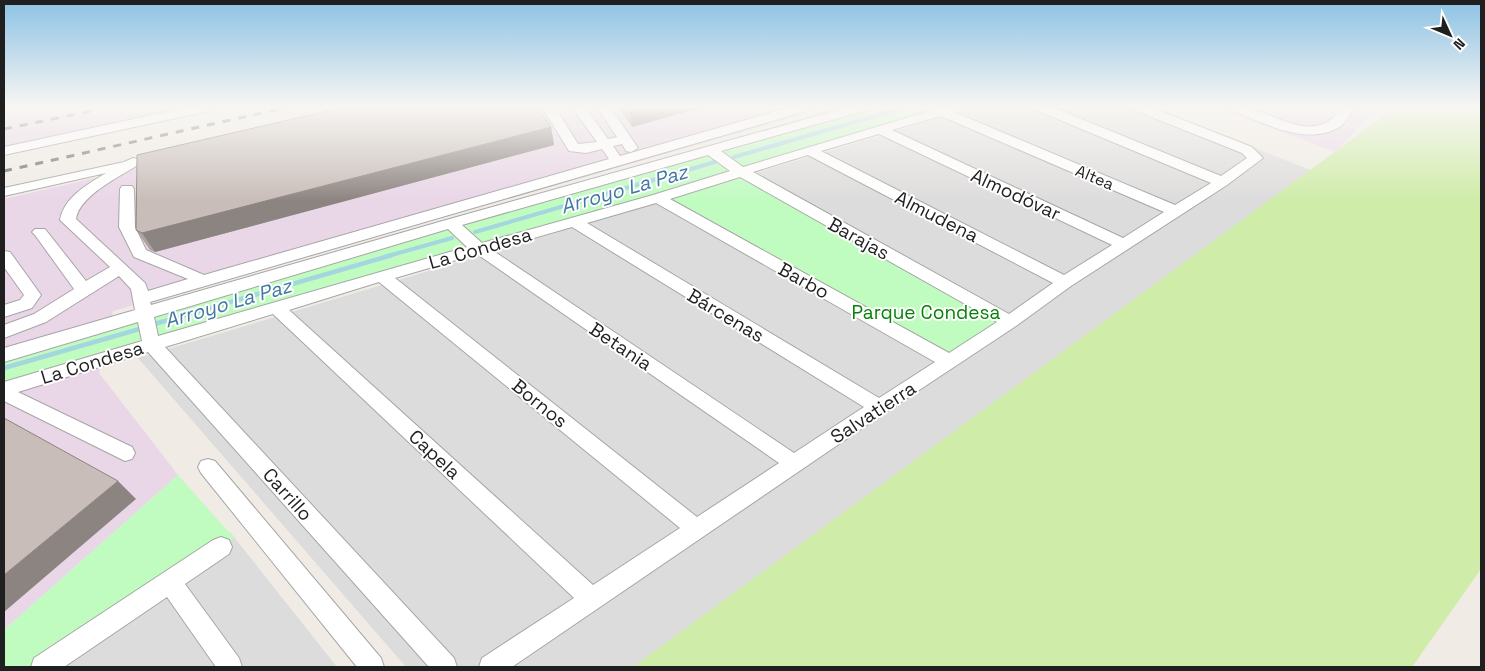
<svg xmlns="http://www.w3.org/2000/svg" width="1485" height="671" viewBox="0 0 1485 671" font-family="'Space Grotesk',sans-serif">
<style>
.residential{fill:#dddcdc}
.industrial{fill:#e9d6e7}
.grass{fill:#cfeca8}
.park{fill:#c0fcc0}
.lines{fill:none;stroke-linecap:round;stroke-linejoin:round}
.stream-far1{stroke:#a3d6df;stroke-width:4}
.stream{stroke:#a3d6df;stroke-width:4.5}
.minor-casing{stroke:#a6a6a6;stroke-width:2}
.minor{fill:#fff;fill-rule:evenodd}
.rail{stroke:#6d6d6d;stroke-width:3;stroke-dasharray:8 8;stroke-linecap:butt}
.wall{fill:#aca39e}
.shaded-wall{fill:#8c8481}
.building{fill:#c8bdb8;stroke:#8c8481}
.labels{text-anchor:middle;stroke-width:4;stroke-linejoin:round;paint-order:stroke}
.far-street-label{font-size:16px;fill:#1f1f1f;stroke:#fff}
.street-label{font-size:19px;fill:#1f1f1f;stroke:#fff}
.park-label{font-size:19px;fill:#078209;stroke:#fff}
.water-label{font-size:20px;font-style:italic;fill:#4278a3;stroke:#fff}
</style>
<rect width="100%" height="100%" fill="#f0ebe5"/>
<path class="residential" d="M976 107H1152L1313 171 634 667H406L138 358Z
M230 532 337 667H30Z"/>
<path class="industrial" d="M4 107H212L4 153Z
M400 107H831L113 311 99 373 178 475 4 630V199Z
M1213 107H1376L1336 152Z"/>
<path class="grass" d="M1396 107H1481V569L1412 667H633Z"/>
<path class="park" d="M864 107H957L741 171 1010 322 950 362 658 198 151 344 4 389V355Z
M178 475 234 538 43 667H4V630Z"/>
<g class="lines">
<path class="stream-far1" d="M734 157 906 107
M475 232 715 162
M388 256 452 238"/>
<path class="stream" d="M151 325 392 255
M4 368 143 328"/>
<g class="minor-casing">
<path id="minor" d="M189 107H215L209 111 4 155V147Z
M542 107H555L578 144 597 142 572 107H585L608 139 617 137 597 107H610L638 148 631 152 626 151 622 144 613 146 620 156 791 107H812L810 110 150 302 151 305 446 220 849 107H870L868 110 721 151 743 167 933 110 934 107H963L954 112 1175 205 1211 183 1036 110 1034 107H1052L1221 176 1247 158 1242 153 1134 110 1132 107H1150L1252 147 1263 158 1227 185 1071 286 1016 326 886 412 512 667H479L482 658 574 598 273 314 165 347 454 658 457 667H429L148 352 18 392 132 447 135 453 132 459 125 461 4 401V382L142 341 138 322 4 362V348L135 310 131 289 119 276 46 322 4 338V325L34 314 74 289 35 235 32 232 35 229H45L86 281 110 267 60 220C64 197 88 184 106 173L4 196V188L124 162 133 158 138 159 140 162 138 165C119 177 79 196 76 219L145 283 148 291 188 279 134 257 119 227 120 189 122 186H132L134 189 135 227 146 250 204 275 609 159 602 149 586 153 569 151ZM941 116 1164 212 1123 238 892 130ZM879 134 1112 245 1064 275 821 151ZM708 155 730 171 653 195 482 243 462 225ZM808 155 1053 283 1009 314 753 172ZM740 177 997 322 949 353 670 199ZM656 203 935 362 879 398 587 223ZM572 227 864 407 794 453 492 250ZM448 229 467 247 158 336 154 317ZM477 254 779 463 697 517 395 278ZM379 282 680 528 593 585 289 310Z
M1229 107C1235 107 1242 106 1248 108 1281 116 1316 146 1342 107H1355C1350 115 1345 124 1338 128 1304 146 1262 122 1231 110Z
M4 251 10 252 41 295 32 308 4 317V305L20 300 24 295 4 267Z
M208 459 215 461 381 658 384 667H357L201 473 198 467 201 461Z
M221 537 229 540 232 547 229 554 185 584 239 658 242 667H216L167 597 64 667H31L34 658 213 540Z"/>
</g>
<use href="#minor" class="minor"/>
<path class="rail" d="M4 129 92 111
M4 171 288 107"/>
</g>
<path class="wall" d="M618 107H703L632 127Z
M551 127 554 145 155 252 150 250 136 230Z"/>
<path class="shaded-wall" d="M650 107H703L632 127 630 113Z
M551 127 554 145 155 252 142 233Z
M118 481 136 499 4 612V575Z"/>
<path class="building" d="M345 107H537L551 127 142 233 136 230 137 155Z
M626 107H650L630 113Z
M4 418 118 481 4 575Z"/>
<linearGradient id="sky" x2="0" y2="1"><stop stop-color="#8cc2e4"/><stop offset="0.53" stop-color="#f8f6f3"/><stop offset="1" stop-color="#f8f6f3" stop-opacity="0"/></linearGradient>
<rect width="1485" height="201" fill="url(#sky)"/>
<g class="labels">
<g class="far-street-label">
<text transform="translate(1095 177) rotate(23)" y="6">Altea</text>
</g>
<g class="street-label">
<text transform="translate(1016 194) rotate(25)" y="7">Almodóvar</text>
<text transform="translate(937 216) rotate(27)" y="7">Almudena</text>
<text transform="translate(859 238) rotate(29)" y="7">Barajas</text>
<text transform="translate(480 248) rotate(-16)" y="7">La Condesa</text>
<text transform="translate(804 280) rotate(29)" y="7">Barbo</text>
<text transform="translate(726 315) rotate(31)" y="7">Bárcenas</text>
<text transform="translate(621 346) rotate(34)" y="7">Betania</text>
<text transform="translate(92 362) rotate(-17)" y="7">La Condesa</text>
<text transform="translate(540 403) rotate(39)" y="7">Bornos</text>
<text transform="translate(873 412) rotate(-33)" y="7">Salvatierra</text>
<text transform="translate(435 454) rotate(43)" y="7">Capela</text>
<text transform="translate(288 494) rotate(48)" y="7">Carrillo</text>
</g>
<g class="park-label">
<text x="926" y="319">Parque Condesa</text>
</g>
<g class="water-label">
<text transform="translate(624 189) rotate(-16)" y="7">Arroyo La Paz</text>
<text transform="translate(228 303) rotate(-16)" y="7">Arroyo La Paz</text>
</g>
</g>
<rect width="1485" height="671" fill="none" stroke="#1f1f1f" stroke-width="10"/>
<g transform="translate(1450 35) rotate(134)" stroke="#ffffff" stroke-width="4" paint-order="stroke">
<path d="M0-4L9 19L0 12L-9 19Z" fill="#1f1f1f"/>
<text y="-8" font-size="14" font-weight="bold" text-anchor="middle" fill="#1f1f1f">N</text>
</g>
</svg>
